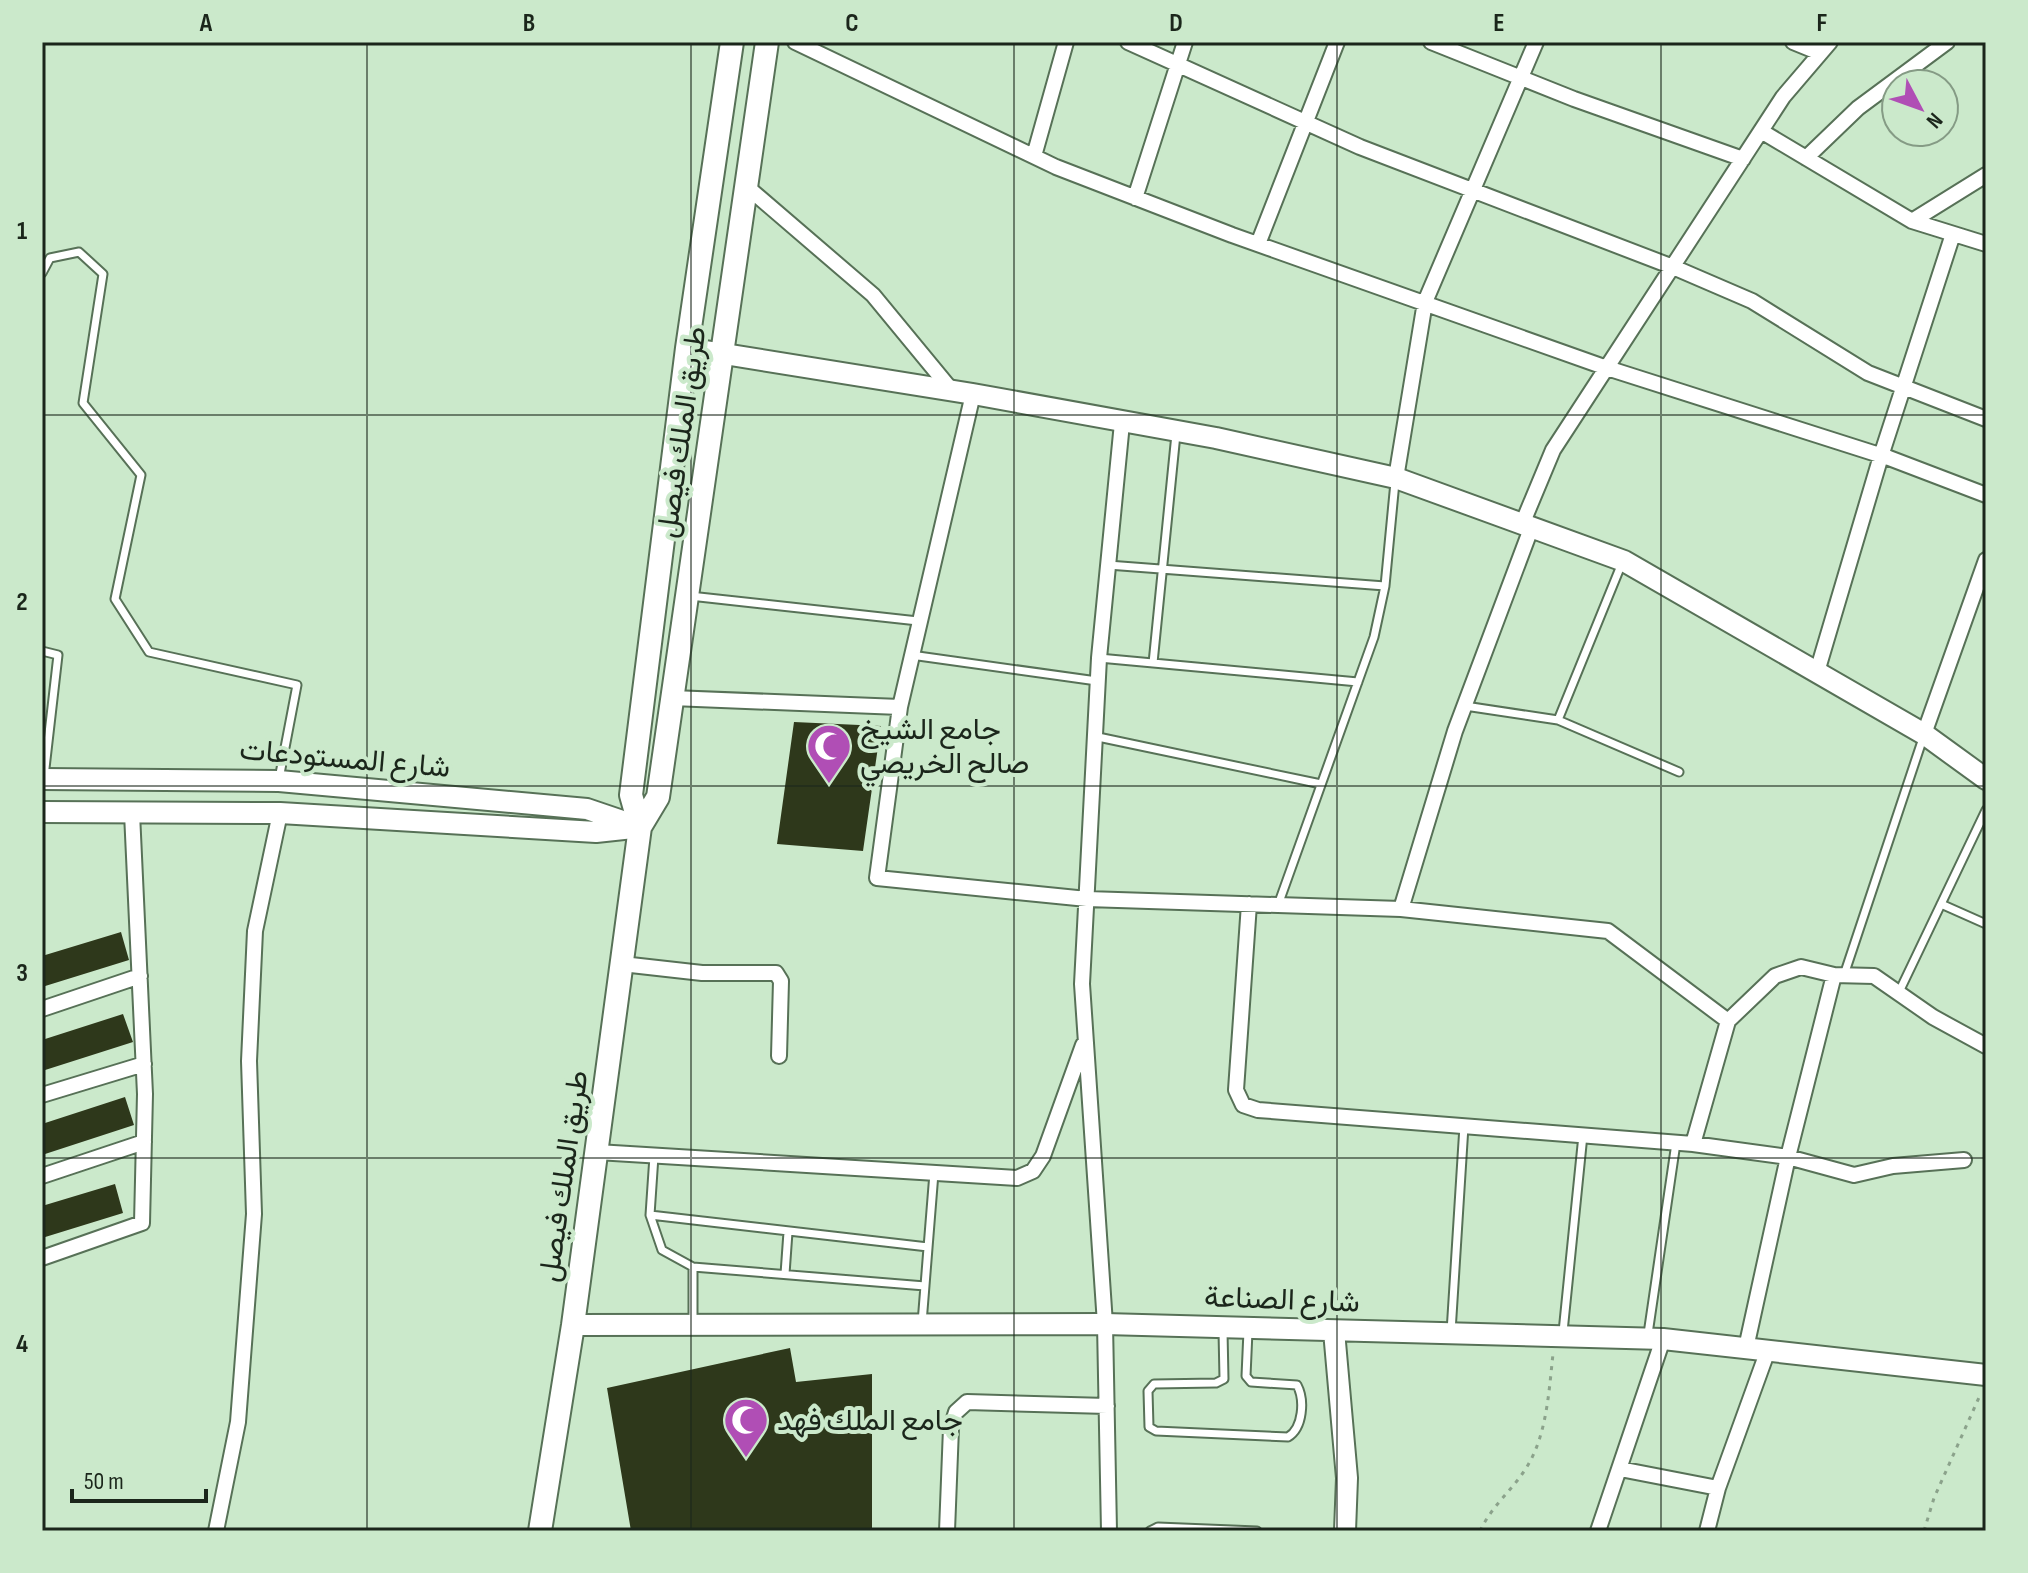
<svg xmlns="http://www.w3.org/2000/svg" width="2028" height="1573" viewBox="0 0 2028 1573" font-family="'Sofia Sans Condensed',Vazirmatn,sans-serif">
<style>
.building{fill:#2e381b}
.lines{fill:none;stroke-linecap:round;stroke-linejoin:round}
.lane-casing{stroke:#577157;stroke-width:11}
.street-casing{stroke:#577157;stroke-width:18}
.secondary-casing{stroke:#577157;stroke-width:24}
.primary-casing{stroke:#577157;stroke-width:26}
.path{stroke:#8ba28b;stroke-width:3;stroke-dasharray:4 6;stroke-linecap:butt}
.lane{stroke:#fff;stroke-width:7}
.street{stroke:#fff;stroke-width:14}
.secondary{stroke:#fff;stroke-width:20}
.primary{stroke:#fff;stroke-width:22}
.grid{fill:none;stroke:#1b261b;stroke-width:2;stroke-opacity:0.55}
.labels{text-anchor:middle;stroke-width:8;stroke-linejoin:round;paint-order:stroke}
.street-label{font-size:30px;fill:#1b261b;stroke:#cbe9cb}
.poi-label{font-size:30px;fill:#1b261b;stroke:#cbe9cb;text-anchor:start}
.neatline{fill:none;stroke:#1b261b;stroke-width:3}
.grid-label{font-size:26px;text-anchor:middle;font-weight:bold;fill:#1b261b}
</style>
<rect width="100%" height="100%" fill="#cbe9cb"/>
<path class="building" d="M794 722 881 726 863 851 777 844Z
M121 932 129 960 42 987V956Z
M123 1014 133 1042 42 1071V1040Z
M125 1097 134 1125 42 1155V1124Z
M115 1184 123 1213 42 1238V1206Z
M790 1348 796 1382 872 1374V1531H631L607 1388Z"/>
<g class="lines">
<g class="lane-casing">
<path id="lane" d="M42 273 50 258 79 252 103 274 83 403 141 475 115 599 149 652 297 685 279 779
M1108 565 1385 586
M690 596 918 621
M42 651 58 655 44 777
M911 655 1097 681
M1099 658 1358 682
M1153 663 1176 434
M1465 706 1558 720 1679 772
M1558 720 1622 563
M1098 737 1321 784
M1941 904 1986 924
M1278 905 1374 637 1385 586 1395 482
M1844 975 1923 738
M1899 992 1986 810
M654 1156 650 1215 662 1250 693 1267V1321
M650 1215 928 1247
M693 1267 925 1286
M785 1274 788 1232
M922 1323 934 1173
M1223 1331 1224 1379 1216 1383 1154 1384 1148 1391 1149 1427 1156 1431 1288 1437C1303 1428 1305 1400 1297 1385L1251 1382 1246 1376 1248 1331
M1451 1332 1464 1126
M1563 1332 1583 1135
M1648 1334 1676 1143
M1150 1531 1158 1527 1257 1531"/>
</g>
<g class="street-casing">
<path id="street" d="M795 42 1056 167 1232 235 1607 368 1889 458 1986 495
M1128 42 1360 147 1673 267 1752 301 1868 373 1986 419
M1431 42 1574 99 1743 159
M1793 42 1820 53
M1761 131 1912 221 1986 244
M1034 156 1066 42
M1806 158 1858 108 1947 42
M746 186 873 295 953 392
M1135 198 1185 42
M1912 221 1986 175
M1258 244 1337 42
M973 394 900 707 877 878 1087 899 1401 909 1608 931 1728 1021
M1396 478 1425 302 1536 42
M1523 522 1553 450 1783 97 1830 42
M1817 672 1881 456 1953 234
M672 698 900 707
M1924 734 1986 560
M1249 904 1236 1090 1243 1105 1258 1110 1693 1144
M1401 909 1455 731 1532 526
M622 964 702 973H776L781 981 779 1056
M42 1009 140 976
M42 1095 144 1064
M597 1152 1017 1178 1033 1171 1043 1156 1083 1045
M1964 1160 1893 1166 1854 1175 1788 1157 1693 1144 1728 1021 1775 976 1801 967 1834 975 1874 976 1933 1017 1986 1046
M42 1176 144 1142
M42 1258 142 1223 145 1094 132 813
M1746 1348 1788 1157 1834 975
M1620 1469 1718 1488
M216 1531 238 1422 254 1214 249 1061 255 931 280 813
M947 1531 951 1428 956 1412 967 1402 1107 1406
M1109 1531 1105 1324 1082 984 1099 658 1122 423
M1598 1531 1663 1339
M1707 1531 1718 1488 1768 1350"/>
</g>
<g class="secondary-casing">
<path id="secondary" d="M687 348 973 394 1216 438 1396 478 1624 561 1924 734 1986 779
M42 779 279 781 587 809 640 827
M42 812 280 813 596 832 633 828
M573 1325 1105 1324 1663 1339 1986 1375
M1334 1331 1347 1478 1345 1531"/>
</g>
<g class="primary-casing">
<path id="primary" d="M640 827 658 797 767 42
M540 1531 573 1325 640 827 631 795 687 348 732 42"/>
</g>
<path class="path" d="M1480 1531C1492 1505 1514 1489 1528 1465 1547 1433 1549 1390 1553 1354
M1924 1531 1934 1498 1981 1393"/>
<use href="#lane" class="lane"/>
<use href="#street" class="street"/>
<use href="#secondary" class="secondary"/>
<use href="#primary" class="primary"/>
</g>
<path class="grid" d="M367 42V1531M691 42V1531M1014 42V1531M1337 42V1531M1661 42V1531M42 415H1986M42 786H1986M42 1158H1986"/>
<defs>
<g id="mosque-pin" transform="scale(2.3)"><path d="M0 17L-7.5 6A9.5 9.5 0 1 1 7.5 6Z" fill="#b04eb5" stroke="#cbe9cb"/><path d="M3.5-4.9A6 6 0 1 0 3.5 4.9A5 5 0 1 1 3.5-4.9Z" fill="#fff"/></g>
</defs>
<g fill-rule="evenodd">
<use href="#mosque-pin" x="829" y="746"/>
<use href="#mosque-pin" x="746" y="1420"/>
</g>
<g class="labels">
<g class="street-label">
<text transform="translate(681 432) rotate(-82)" y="10">طريق الملك فيصل</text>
<text transform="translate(345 758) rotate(5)" y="10">شارع المستودعات</text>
<text transform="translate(563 1176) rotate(-82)" y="10">طريق الملك فيصل</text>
<text transform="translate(1282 1299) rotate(2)" y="10">شارع الصناعة</text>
</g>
<g class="poi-label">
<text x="860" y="739">جامع الشيخ<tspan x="860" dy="34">صالح الخريصي</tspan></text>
<text x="777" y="1430">جامع الملك فهد</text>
</g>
</g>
<rect width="2028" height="1573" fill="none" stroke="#cbe9cb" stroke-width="88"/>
<g transform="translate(1920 108) rotate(131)"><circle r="38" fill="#cbe9cb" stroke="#859b85" stroke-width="2"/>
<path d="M0-6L14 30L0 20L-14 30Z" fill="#b04eb5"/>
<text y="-12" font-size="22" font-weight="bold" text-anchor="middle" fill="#1b261b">N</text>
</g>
<path d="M72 1489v12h134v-12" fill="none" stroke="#1b261b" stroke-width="4"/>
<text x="84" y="1489" font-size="24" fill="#1b261b" stroke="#cbe9cb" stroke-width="6" paint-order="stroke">50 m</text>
<rect x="44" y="44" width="1940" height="1485" class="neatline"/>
<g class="grid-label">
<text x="206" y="31">A</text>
<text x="529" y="31">B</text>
<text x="852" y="31">C</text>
<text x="1176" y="31">D</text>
<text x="1499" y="31">E</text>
<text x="1822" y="31">F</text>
<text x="22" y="239">1</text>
<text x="22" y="610">2</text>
<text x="22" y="981">3</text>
<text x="22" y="1352">4</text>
</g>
</svg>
